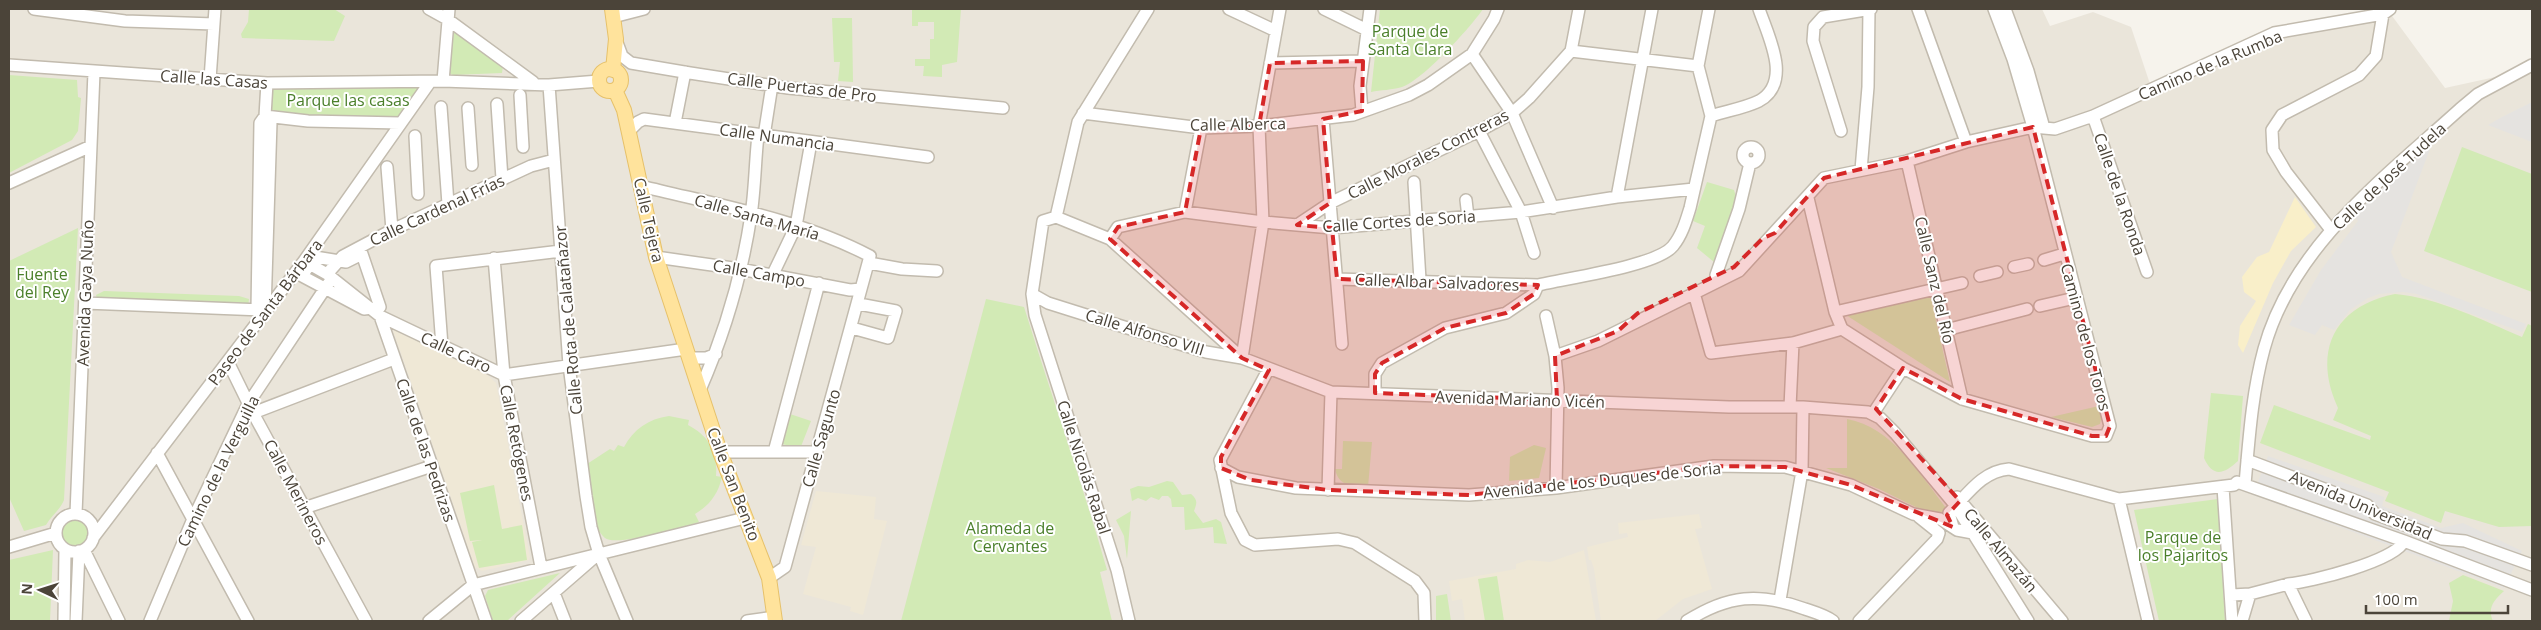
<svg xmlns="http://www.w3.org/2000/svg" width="2541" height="630" viewBox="0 0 2541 630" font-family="'Open Sans',sans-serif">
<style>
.residential{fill:#eae5da}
.education{fill:#efe8d6}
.green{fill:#d2eab5}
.sand{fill:#f9efc9}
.parking{fill:#e5e3e0}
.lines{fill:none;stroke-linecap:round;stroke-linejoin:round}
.minor-casing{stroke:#c2bbae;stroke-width:14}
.major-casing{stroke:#e6c16a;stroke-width:16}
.minor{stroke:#fff;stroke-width:11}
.major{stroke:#ffe39c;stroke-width:14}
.marked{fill:#d62828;fill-opacity:0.2;stroke:#d62828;stroke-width:4;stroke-dasharray:10 6;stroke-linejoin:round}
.labels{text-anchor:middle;stroke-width:4;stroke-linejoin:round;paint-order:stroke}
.park-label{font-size:16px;fill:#4a7f2a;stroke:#fff}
.street-label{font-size:16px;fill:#4b4439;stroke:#fff}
</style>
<rect width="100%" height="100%" fill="#f6f3ec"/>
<path class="residential" d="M9 9H2042L2050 26 2093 12 2131 27 2150 84 2282 26 2387 9 2445 88 2532 69V621H9Z"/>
<path class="education" d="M393 330 486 374 496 383 530 557 529 560 482 571 475 567Z
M816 491 876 497 874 519 887 521 863 615 850 611 851 607 803 594 816 547 801 545Z
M1699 514 1702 528 1695 529 1712 589 1683 599 1655 621H1601L1594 569 1591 560H1589L1587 547 1628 537 1627 533 1619 534 1618 523Z
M1584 550 1596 621H1465L1462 599 1452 601 1449 581 1516 569V564L1528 560 1550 562Z"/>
<path class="green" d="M249 9H334L345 16 334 41 242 38 241 34 248 22Z
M912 9H961L957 62 942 65V77L923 76 924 66H915V59H930V39H934V22H918V26H912Z
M1380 9H1483C1470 28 1423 80 1402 87 1392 90 1381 90 1371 92Z
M832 18H852L853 82 838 81 840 62H834Z
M454 32 503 66 502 73 453 75 449 73Z
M9 75 77 80 78 97 81 98 78 131 72 140 9 173Z
M430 82 401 118 265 116 267 83Z
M2462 147 2532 174V292L2424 251Z
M1707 182 1734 190 1737 200 1714 262 1697 248 1705 226 1693 221Z
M78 228 64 500C60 510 51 516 46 525L24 531 9 497V261Z
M104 291 239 296 249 299 248 307 97 299 96 295Z
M1930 294 1950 382 1846 315Z
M2395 294C2439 298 2482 320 2522 337L2528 324 2532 326V526L2499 527 2445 511 2441 523 2385 501 2389 492 2260 443 2274 405 2370 440 2371 436 2333 420 2338 408C2312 352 2334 306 2395 294Z
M986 299 1024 307C1051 395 1082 482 1107 570L1100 572 1112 621H901Z
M2211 393 2243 396 2238 461C2224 474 2213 478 2204 458Z
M2099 406 2102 415 2100 424 2092 427 2051 417Z
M787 413 811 421 800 449 779 443Z
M669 416 689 420 688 425C709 436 718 452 716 476L722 477C718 494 710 505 695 514L699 522C683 527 616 547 605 538 589 525 589 483 587 464L610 449 614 451 618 445 624 447C634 429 648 419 669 416Z
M1847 419C1892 427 1920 474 1946 508L1942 512 1928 513 1879 489 1826 468H1847Z
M1343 441 1372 442 1368 487C1352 486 1339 487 1335 469H1342Z
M1534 445 1546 448 1539 478 1509 481 1510 457Z
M1167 481 1173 482 1182 495 1191 494C1198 500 1197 503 1194 511L1203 523 1216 519 1221 522 1227 544 1214 543 1213 527 1185 530 1184 507H1172L1171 499 1168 496H1162L1159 500 1151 497 1146 501 1138 498 1132 501 1130 489 1138 486 1149 487Z
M494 485 502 529 522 525 527 560 479 568 472 542 482 540 470 541 460 493Z
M2218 499 2225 621H2159L2134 510Z
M1131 511 1127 559 1124 536 1116 520Z
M60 533a14 14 0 1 1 28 0a14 14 0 1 1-28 0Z
M53 550 50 621H9V560Z
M560 573 507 621H493L485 596 488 590Z
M2463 575 2504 591C2494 600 2487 608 2493 621H2449L2453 601 2449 583Z
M1497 576 1504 621H1485L1478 579Z
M1447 594 1451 621H1436V596Z"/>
<path class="sand" d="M2295 197 2316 227 2291 251 2273 283 2243 353 2238 345 2240 326 2256 301 2244 292 2242 277 2257 257 2269 252Z"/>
<path class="parking" d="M2532 102V142L2488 125 2502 117Z
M2436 133 2391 252 2402 277 2526 324 2522 332 2417 294 2403 292 2379 294 2368 298 2350 310 2334 330 2322 325 2315 335 2289 325 2321 270 2358 221 2353 215Z
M2268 456 2384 497 2382 506 2441 528 2463 523 2522 551 2504 588 2253 495Z"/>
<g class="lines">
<g class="minor-casing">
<path id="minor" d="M34 9 125 21 214 24
M429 9 447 19 533 82
M1229 9 1276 31
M1324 9 1367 30
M1918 9 1966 142
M2005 9 2028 71 2044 128
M613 17 644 9
M616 40 622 56 631 63 690 73 788 88 1003 108
M1571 51 1698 66
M1571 51 1579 9
M1472 54 1512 113 1553 208
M1270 63 1363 61
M9 65 267 83 443 81 549 85 599 81
M210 79 215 9
M443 81 449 9
M549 85 569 365 586 496 591 527 599 554 627 621
M520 95 523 147
M497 104 502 179
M441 107 448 204
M468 108 472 165
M1362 111 1360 86 1370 9
M1083 113 1201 128 1259 126 1353 115 1409 95 1428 85 1472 54 1494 19 1498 9
M265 116 308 121 400 123
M1711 116C1726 111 1745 108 1759 101 1793 82 1768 36 1759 9
M2093 116 2147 272
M1323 119 1342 344
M675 123 685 72
M629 131 638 122 644 119 928 157
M1479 131 1521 212 1534 253
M1841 131 1813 41 1814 27 1823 17 1871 9
M415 136 418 194
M764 136 772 85
M1743 155a8 8 0 1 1 16 0a8 8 0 1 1-16 0Z
M1907 161 1962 399
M387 167 392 230
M1861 170 1868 87 1869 9
M1414 182 1420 280
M9 183 91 146
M641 186C717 205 800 219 870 256L785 567 769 578
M1617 197 1652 9
M1808 198 1835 312 1842 329 1903 368 1962 399 2092 436H2106L2110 426 2033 127 2013 59 1994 9
M1466 200 1468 217
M1185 212 1201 128
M1056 217 1043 221 1032 294 1035 315 1117 570 1129 621
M1056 217 1110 239 1241 357
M1056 217 1078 122 1148 9
M1297 225 1330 203 1479 131 1512 113 1529 98 1571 51
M2331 230 2286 172 2273 150 2272 130 2282 115 2359 75 2376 56 2383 14
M1110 239 1118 227 1185 212 1263 222 1332 228 1521 212 1617 197 1694 189
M362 254 380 307 364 309 302 276 315 257 346 262Z
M656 257 740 269 850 290 861 289
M494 258 504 375 541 567
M2044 260 2064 254
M304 261 327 274 380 316 504 375 686 349
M869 263 902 269 937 271
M2014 267 2028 264
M327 274 343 256 392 230 531 166 554 160
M773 274 796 226 811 142
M1716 275 1739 209 1750 163
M1980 276 1997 272
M1337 279 1538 285
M1694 293 1711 353 1793 343 1842 329
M1032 294 1048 303 1121 326 1206 352 1242 358 1331 392 1729 407H1803L1868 412 1880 418 1895 433 1956 506 2028 621
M85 303 265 310 271 122 265 116
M2040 306 2075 298
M257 310 260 123 265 116 267 83
M1835 312 1962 283
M380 316 486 621
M1546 316 1555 356
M852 328 888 338 896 311 859 304
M1946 330 2027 309
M442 346 436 266 561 251
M689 358H706L716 354
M1242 358 1263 222 1259 126 1280 9
M228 362 253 413 366 621
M1268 370 1220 460 1231 513 1245 540 1255 545 1338 539 1355 543 1415 581 1424 593 1425 621
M700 390C724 335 742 275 751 215 755 189 755 162 758 135
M1375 393V374L1382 363 1445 328 1506 313 1534 294 1538 285C1567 278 1657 266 1673 246 1682 235 1686 221 1690 208L1711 116 1698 66 1709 9
M1790 407 1793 343
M1876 409 1903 368
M253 413 394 359
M720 452H817
M774 452 819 283
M157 453 248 621
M2247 460 2367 505 2375 514 2442 539 2465 541 2532 565
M1221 468 1238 477 1296 488 1469 495 1556 488 1714 466 1785 467 1851 485 1913 514 1940 519 1957 530 1973 533
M2245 484C2249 439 2252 393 2264 349 2292 246 2385 177 2460 109L2478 94 2532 65
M2223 487 2232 621
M1556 488 1558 388 1555 356 1598 341 1739 271 1824 178 1907 161 1966 142 2033 127 2055 129 2093 116 2274 33 2383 14 2390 9
M1328 490 1331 392
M1957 497 2062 621
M2119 499 2148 621
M304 508 432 466
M76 514 94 72
M56 533a19 19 0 1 1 38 0a19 19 0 1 1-38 0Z
M1953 527 1949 513C1967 495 1982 471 2009 469L2119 499 2234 485 2237 482 2404 541 2532 590
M93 538 304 261 430 82
M9 547 56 533
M84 550 119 621
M2288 584C2310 582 2396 561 2404 541
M554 593 565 621
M2232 595 2250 594 2288 584 2306 621
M1780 600 1802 471 1803 407
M64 621 65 550
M76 621 79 551
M150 621 193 519 248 404 332 278
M429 621 473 585 745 518
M521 621 597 555
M747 621 775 617
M1687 621C1728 595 1759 592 1805 609 1814 612 1825 615 1833 621
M1859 621 1937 539 1939 533 1919 517
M2242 621 2250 594"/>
</g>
<g class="major-casing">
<path id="major" d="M612 9 616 39 613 70
M599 80a11 11 0 1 1 22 0a11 11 0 1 1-22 0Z
M615 90 624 110 656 257 720 452 769 578 775 621"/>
</g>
<use href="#minor" class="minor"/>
<use href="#major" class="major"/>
</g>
<path class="marked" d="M1363 61 1362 111 1323 119 1330 203 1297 225 1332 228 1337 279 1538 285 1534 294 1506 313 1445 328 1382 363 1375 374V393L1557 400 1555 356 1618 331 1638 313 1734 267 1763 238 1775 233 1824 178 2033 127 2110 426 2106 436H2092L1962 399 1903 368 1876 409 1960 501 1947 515 1953 527 1851 485 1785 467 1714 466 1469 495 1328 490 1251 480 1221 468V457L1269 370 1242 358 1110 239 1118 227 1185 212 1201 128 1259 126 1270 63Z"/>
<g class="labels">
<g class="park-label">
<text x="1410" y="37">Parque de<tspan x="1410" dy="18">Santa Clara</tspan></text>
<text x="348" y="106">Parque las casas</text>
<text x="42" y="280">Fuente<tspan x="42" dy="18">del Rey</tspan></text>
<text x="1010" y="534">Alameda de<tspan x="1010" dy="18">Cervantes</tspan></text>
<text x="2183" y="543">Parque de<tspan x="2183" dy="18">los Pajaritos</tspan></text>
</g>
<g class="street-label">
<text transform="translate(2210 65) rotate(-23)" y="6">Camino de la Rumba</text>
<text transform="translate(214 79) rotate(4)" y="6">Calle las Casas</text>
<text transform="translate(802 87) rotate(7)" y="6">Calle Puertas de Pro</text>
<text transform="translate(1238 124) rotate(-1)" y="6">Calle Alberca</text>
<text transform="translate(777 137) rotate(8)" y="6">Calle Numancia</text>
<text transform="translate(1428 154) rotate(-27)" y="6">Calle Morales Contreras</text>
<text transform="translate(2389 176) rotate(-43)" y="6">Calle de José Tudela</text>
<text transform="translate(2120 194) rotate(71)" y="6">Calle de la Ronda</text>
<text transform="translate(437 210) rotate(-25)" y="6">Calle Cardenal Frías</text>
<text transform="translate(757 217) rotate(16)" y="6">Calle Santa María</text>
<text transform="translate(649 220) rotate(77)" y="6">Calle Tejera</text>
<text transform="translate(1399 221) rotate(-4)" y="6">Calle Cortes de Soria</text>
<text transform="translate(759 273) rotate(10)" y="6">Calle Campo</text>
<text transform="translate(1935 280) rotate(77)" y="6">Calle Sanz del Río</text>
<text transform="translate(1437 282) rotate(2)" y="6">Calle Albar Salvadores</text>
<text transform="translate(85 293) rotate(-88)" y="6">Avenida Gaya Nuño</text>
<text transform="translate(265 312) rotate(-53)" y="6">Paseo de Santa Bárbara</text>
<text transform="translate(568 320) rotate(-95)" y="6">Calle Rota de Calatañazor</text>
<text transform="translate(1145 332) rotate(17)" y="6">Calle Alfonso VIII</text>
<text transform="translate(2086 337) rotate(75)" y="6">Camino de los Toros</text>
<text transform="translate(456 352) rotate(25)" y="6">Calle Caro</text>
<text transform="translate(1520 399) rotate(2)" y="6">Avenida Mariano Vicén</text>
<text transform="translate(821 438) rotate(-74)" y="6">Calle Sagunto</text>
<text transform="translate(517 443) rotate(79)" y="6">Calle Retógenes</text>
<text transform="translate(426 450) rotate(71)" y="6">Calle de las Pedrizas</text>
<text transform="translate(1084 467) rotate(72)" y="6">Calle Nicolás Rabal</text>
<text transform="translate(218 471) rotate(-64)" y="6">Camino de la Verguilla</text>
<text transform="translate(1602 480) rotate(-6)" y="6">Avenida de Los Duques de Soria</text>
<text transform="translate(734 484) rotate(69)" y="6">Calle San Benito</text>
<text transform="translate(296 492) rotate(62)" y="6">Calle Merineros</text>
<text transform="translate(2361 505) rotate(23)" y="6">Avenida Universidad</text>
<text transform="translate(2001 550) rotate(50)" y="6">Calle Almazán</text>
</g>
</g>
<rect width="2541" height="630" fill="none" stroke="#4b4439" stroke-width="20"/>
<g transform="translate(40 590) rotate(274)" stroke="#ffffff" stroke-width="4" paint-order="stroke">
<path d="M0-4L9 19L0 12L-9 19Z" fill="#4b4439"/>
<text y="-8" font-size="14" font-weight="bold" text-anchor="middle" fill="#4b4439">N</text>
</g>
<path d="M2366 605v8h142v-8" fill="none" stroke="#4b4439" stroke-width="2.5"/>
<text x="2374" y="605" font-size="15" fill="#4b4439" stroke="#ffffff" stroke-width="4" paint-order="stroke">100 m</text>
</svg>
